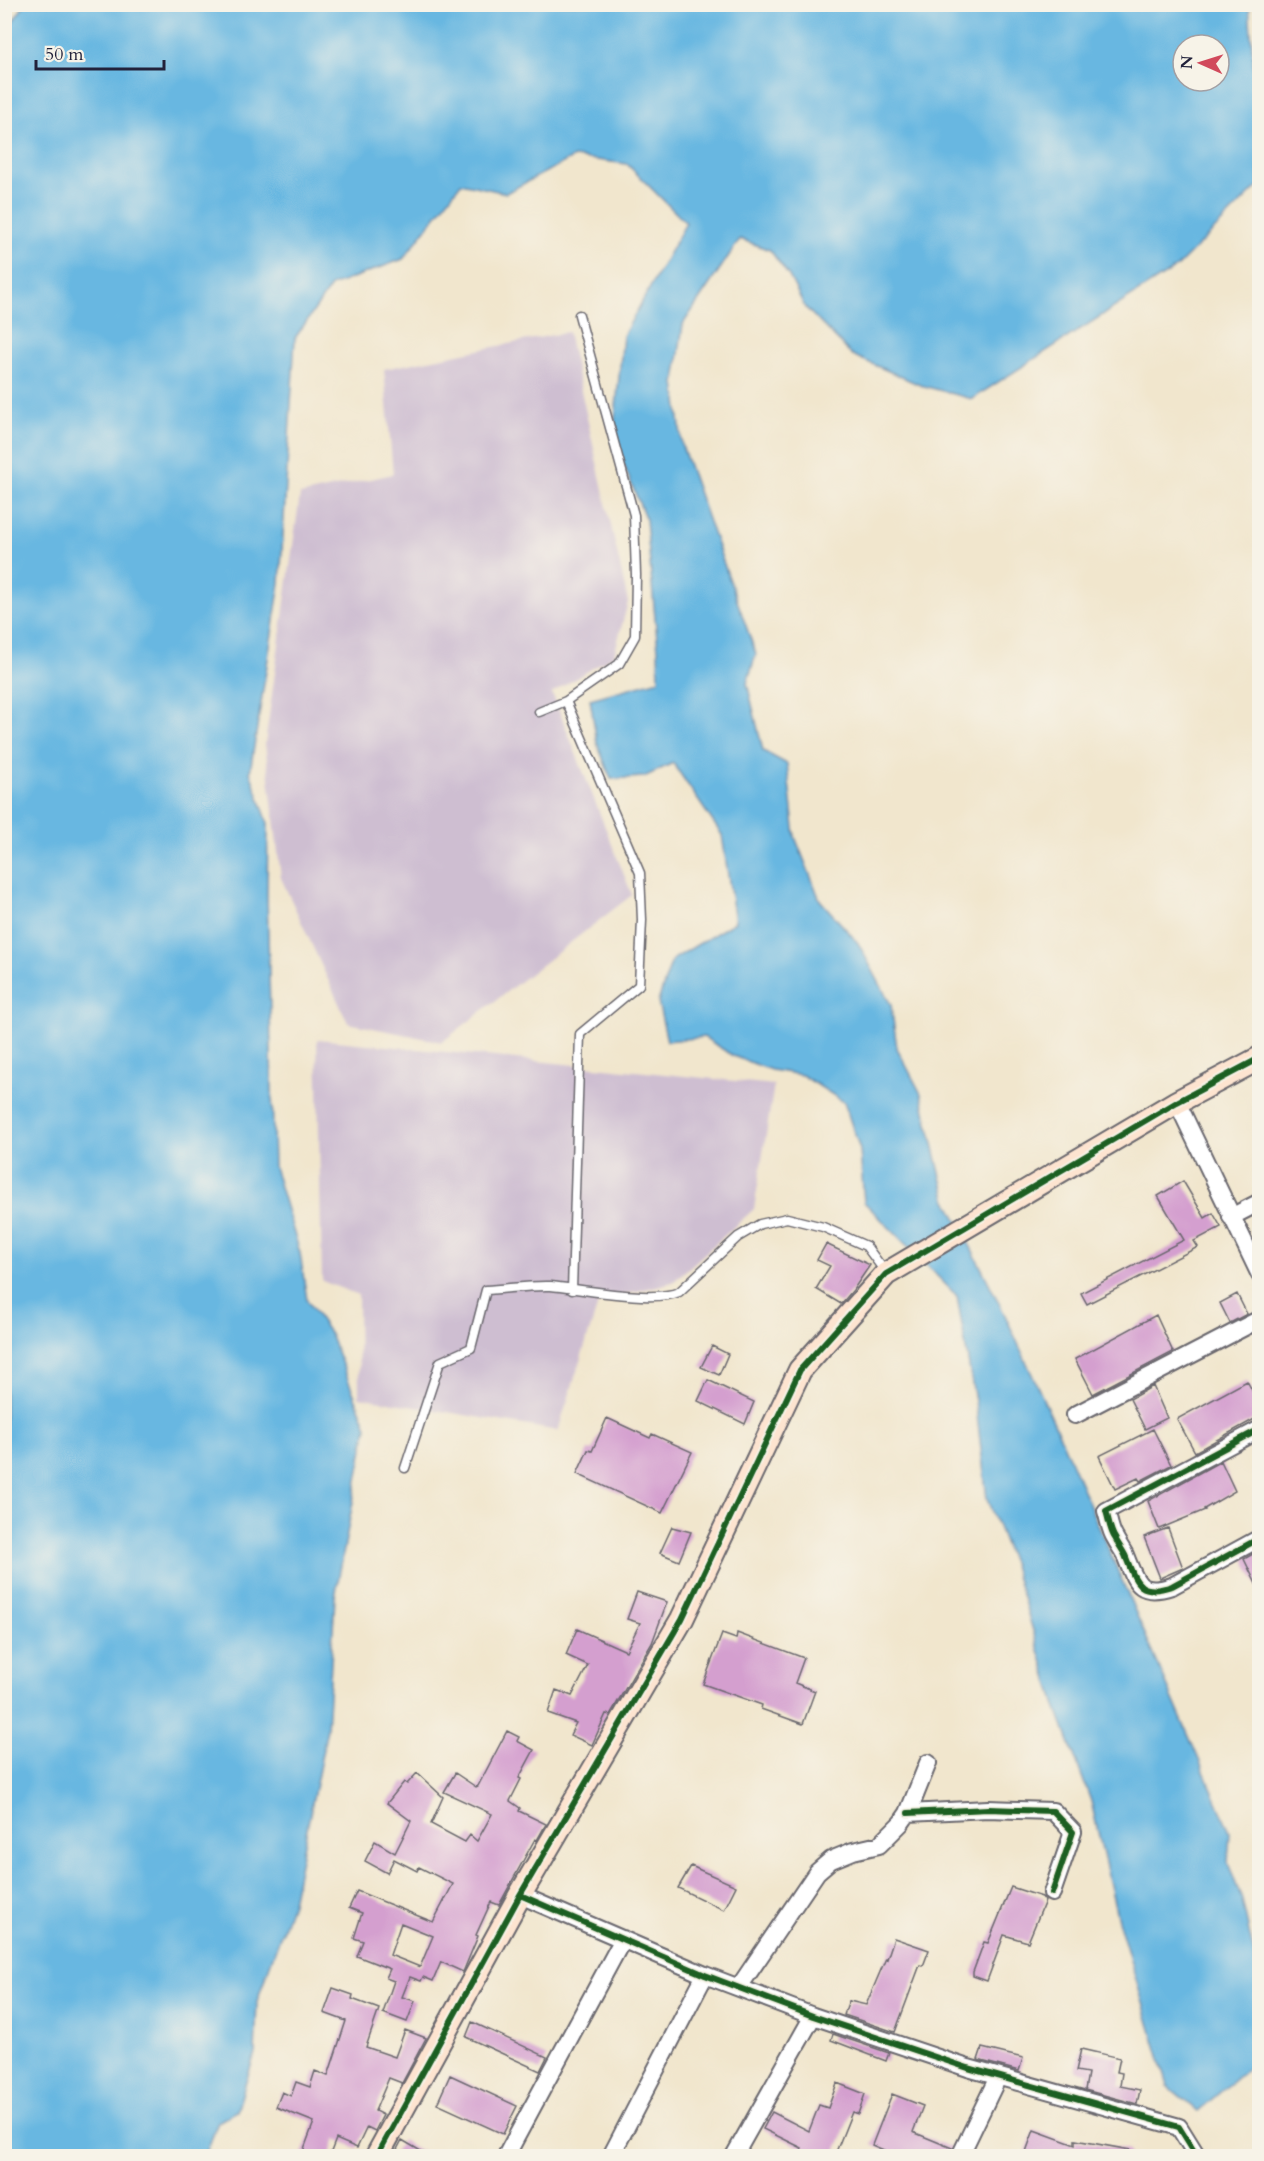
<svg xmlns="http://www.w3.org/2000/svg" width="1264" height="2161" viewBox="0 0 1264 2161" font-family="Cardo,serif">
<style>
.industrial{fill:#cebed1}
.water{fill:#67b7e1;stroke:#446c8e;stroke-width:1.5;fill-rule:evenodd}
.building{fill:#d49fcf;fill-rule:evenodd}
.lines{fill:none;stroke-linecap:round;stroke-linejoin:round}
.lane-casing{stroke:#6a676e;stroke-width:11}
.street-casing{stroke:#6a676e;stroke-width:20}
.secondary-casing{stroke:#6a676e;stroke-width:26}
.lane{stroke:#fff;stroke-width:8}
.street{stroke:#fff;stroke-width:16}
.secondary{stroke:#fde4d0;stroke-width:22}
.cycleway-casing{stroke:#f7f3e8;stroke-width:10}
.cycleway{stroke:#1b5e20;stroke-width:6}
</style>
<rect width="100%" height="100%" fill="#f7f3e8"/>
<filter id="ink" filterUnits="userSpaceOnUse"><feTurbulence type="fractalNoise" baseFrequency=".0167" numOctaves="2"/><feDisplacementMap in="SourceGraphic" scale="12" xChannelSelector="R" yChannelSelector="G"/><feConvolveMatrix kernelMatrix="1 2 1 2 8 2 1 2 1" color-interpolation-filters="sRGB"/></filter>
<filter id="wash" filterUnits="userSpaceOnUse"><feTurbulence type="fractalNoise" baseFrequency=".008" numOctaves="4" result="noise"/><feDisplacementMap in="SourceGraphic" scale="24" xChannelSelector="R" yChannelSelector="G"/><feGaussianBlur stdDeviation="1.35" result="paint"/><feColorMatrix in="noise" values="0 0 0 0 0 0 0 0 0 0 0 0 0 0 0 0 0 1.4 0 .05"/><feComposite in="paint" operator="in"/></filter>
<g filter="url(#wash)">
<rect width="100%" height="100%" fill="#f1e6cd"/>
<path class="industrial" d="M568 332 628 602 614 655 552 693 632 895 442 1042 348 1023 281 878 265 744 300 495 393 474 384 369Z
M317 1039 774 1085 754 1209 673 1282 599 1301 558 1431 359 1397 358 1295 322 1281Z"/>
<path class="water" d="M25 4 1249 5 1259 147V185L1177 267 972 399 920 385 852 355 805 307 789 276 770 250 740 239 683 324 675 382 682 446 756 654 747 683 763 751 787 764 795 837 820 900 858 943 891 1005 897 1048 921 1094 946 1198 1005 1315 1059 1434 1230 1832 1228 1863 1242 1900 1259 1977V2059L1198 2111 1168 2086 1118 1920 1091 1801 1057 1709 1013 1565 987 1499 976 1407 957 1296 864 1202 860 1150 844 1102 802 1075 771 1070 733 1056 704 1037 667 1041 658 1002 672 960 735 922 722 835 673 763 644 777 611 779 597 743 590 699 659 680 658 650 646 520 613 438 623 336 686 223 627 164 574 157 506 193 461 183 403 259 331 286 295 338 280 583 250 772 268 823 267 894 274 1167 300 1253 307 1300 330 1334 367 1427 335 1597 327 1729 292 1903 257 2001 255 2053 237 2111 218 2122 205 2156H5L4 34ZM1183 45H1219V81H1183Z"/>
<g id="blocks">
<path class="building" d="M1183 1181 1205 1218 1213 1213 1221 1227 1194 1241 1198 1247 1087 1304 1081 1293 1184 1240 1158 1196Z
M826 1244 870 1265 853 1290 841 1304 816 1289 830 1266 817 1260Z
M1237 1294 1247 1314 1230 1323 1220 1303Z
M1156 1315 1173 1352 1093 1394 1075 1359Z
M712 1346 728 1354 719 1375 701 1367Z
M708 1380 754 1402 745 1424 698 1401Z
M1247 1381 1260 1405V1416L1195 1452 1177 1419Z
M1153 1386 1167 1418 1145 1429 1130 1399Z
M607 1418 650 1438 652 1434 692 1452 662 1513 577 1474 588 1450 592 1451Z
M1153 1429 1171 1465 1140 1481 1138 1478 1115 1489 1099 1456Z
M1221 1461 1235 1491 1204 1509 1205 1510 1159 1529 1148 1501Z
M672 1527 691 1532 679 1561 660 1553Z
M1168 1528 1183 1568 1160 1578 1144 1537Z
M1260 1550V1592L1244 1559Z
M637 1592 667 1602 652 1643 610 1715 606 1714 592 1745 570 1735 576 1723 548 1713 556 1690 572 1696 588 1665 566 1655 577 1629 626 1651 640 1623 627 1619Z
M737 1633 804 1658 795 1683 815 1691 803 1724 761 1709 762 1705 703 1684 722 1634 736 1639Z
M507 1731 519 1737 517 1741 534 1750 519 1778 521 1779 510 1801 520 1808 519 1811 546 1824 537 1840 535 1839 499 1905 491 1902 476 1935 478 1936 463 1972 441 1962 433 1981 423 1977 421 1981 410 1977 402 1997 415 2001 407 2022 383 2013 394 1981 386 1978 390 1969 357 1956 363 1941 354 1938 362 1913 349 1908 357 1891 433 1922 453 1884 419 1867 417 1871 394 1859 387 1873 365 1861 375 1841 395 1853 411 1821 387 1803 404 1782 407 1784 417 1773 443 1797 431 1824 465 1842 470 1835 477 1841 492 1814 444 1792 455 1773 476 1787 478 1786ZM401 1923 433 1936 420 1967 390 1955Z
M691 1866 736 1886 724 1910 678 1888Z
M1011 1887 1042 1897 1045 1901 1028 1942 1004 1935 987 1981 973 1976V1972L984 1942 988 1943Z
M894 1938 929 1950 923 1966 920 1965 895 2032 844 2015 849 2001 866 2005 886 1958 887 1959Z
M333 1988 353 1995 352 1999 379 2009 366 2047 395 2057 405 2030 426 2038 402 2083 389 2078 375 2111 383 2115 375 2131 367 2127 357 2148 336 2139 329 2157H301L314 2122 276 2107 282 2092 291 2096 296 2082 310 2087 315 2071 328 2076 346 2021 324 2013Z
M472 2022 547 2057 540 2071 466 2037Z
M833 2034 889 2053 886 2061 831 2040Z
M982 2048 1023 2058 1019 2071 978 2060Z
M1081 2049 1120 2058 1117 2072 1122 2073 1120 2086 1140 2090 1137 2104 1085 2090 1088 2073 1076 2071Z
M450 2075 517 2106 503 2134 437 2104Z
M837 2083 865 2094 858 2114 852 2112 834 2157H799L802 2148 763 2129 772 2112 809 2131 819 2105 828 2108Z
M892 2094 923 2106 913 2132 952 2148 950 2157H900L872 2145Z
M1034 2130 1075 2145V2140L1130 2150V2157H1024Z
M402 2140 431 2157H393Z"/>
</g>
</g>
<g filter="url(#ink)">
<use href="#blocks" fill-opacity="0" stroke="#6a676e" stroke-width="1.5"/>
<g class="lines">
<g class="lane-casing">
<path id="lane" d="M539 712 566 701
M572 1290 580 1034 639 985 642 920 640 873 566 701 619 664 635 636 636 575 634 515 579 315
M405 1468 440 1362 471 1348 486 1290C507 1289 530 1285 551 1286 581 1289 653 1303 679 1292L738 1237 760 1224 787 1218 823 1227 866 1246 886 1273"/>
</g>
<g class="street-casing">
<path id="street" d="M1177 1102 1260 1275
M1231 1217 1260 1202
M1075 1415 1260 1319
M1260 1429 1106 1511C1109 1520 1110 1531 1115 1538 1118 1544 1122 1549 1125 1555 1136 1582 1138 1597 1172 1586L1260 1538
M908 1813 988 1809 1053 1811 1073 1832 1052 1893
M520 1895 705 1975 813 2016 968 2068 1179 2127 1197 2156
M739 1987 817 1872 831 1860 853 1851 879 1845 901 1823 908 1813 928 1763
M506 2156 623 1939
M611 2156 705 1975
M734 2156 813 2016
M960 2156 998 2077"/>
</g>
<g class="secondary-casing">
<path id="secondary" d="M377 2156 520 1895 682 1619 800 1370 886 1274 1177 1102 1260 1058"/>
</g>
<use href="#lane" class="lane"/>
<use href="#street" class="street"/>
<use href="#secondary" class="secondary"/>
<g class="cycleway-casing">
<path id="cycleway" d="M1260 1429 1106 1511C1109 1520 1110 1531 1115 1538 1118 1544 1122 1549 1125 1555 1136 1582 1138 1597 1172 1586L1260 1538
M908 1813 988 1809 1053 1811 1073 1832 1052 1893
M520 1895 705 1975 813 2016 968 2068 1179 2127 1197 2156
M377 2156 520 1895 682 1619 800 1370 886 1274 1177 1102 1260 1058"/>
</g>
<use href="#cycleway" class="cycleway"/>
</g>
</g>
<rect width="1264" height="2161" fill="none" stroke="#f7f3e8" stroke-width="24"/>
<g transform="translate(1201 63) rotate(273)"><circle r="28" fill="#f7f3e8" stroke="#a29fa3" stroke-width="1.5"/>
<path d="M0-4.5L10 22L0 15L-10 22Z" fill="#d1495b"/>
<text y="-9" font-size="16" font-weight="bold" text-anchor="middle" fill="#22223b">N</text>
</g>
<path d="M36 60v9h128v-9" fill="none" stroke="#22223b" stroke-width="3"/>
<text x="45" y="60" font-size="18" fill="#22223b" stroke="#f7f3e8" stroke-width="4.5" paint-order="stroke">50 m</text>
</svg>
